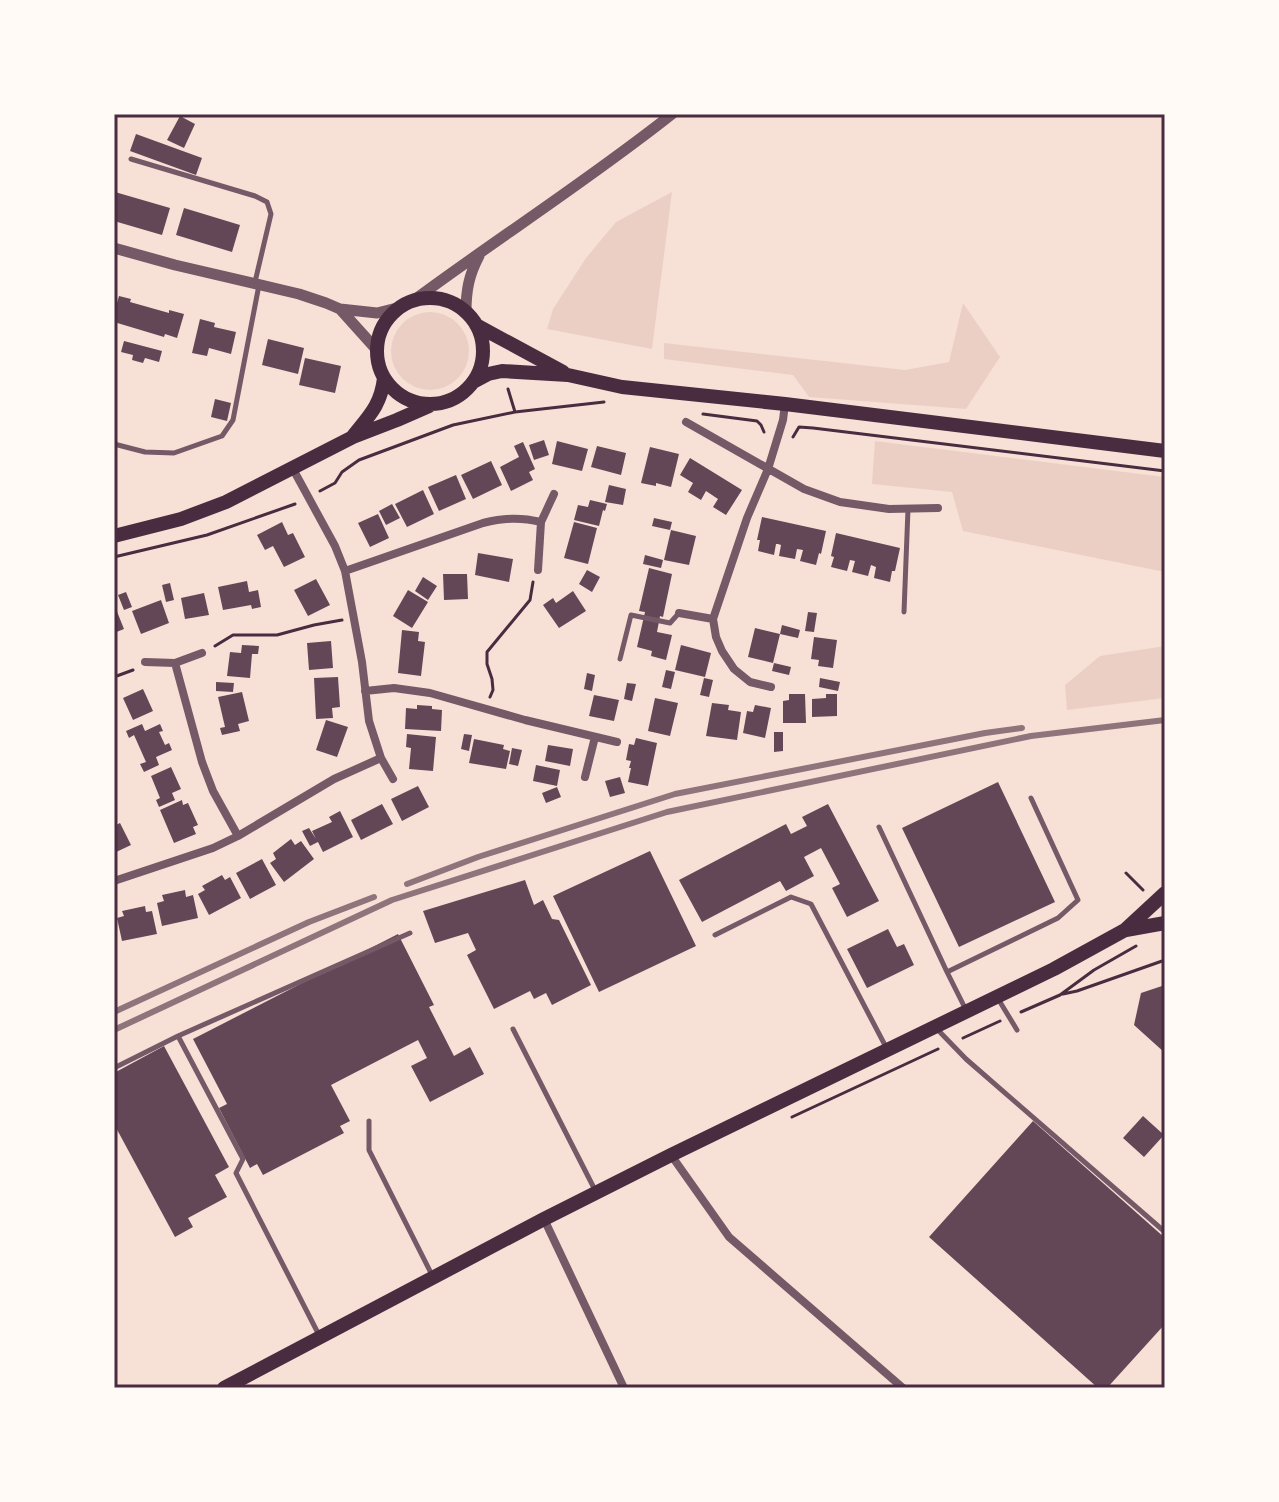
<svg xmlns="http://www.w3.org/2000/svg" width="1279" height="1502" viewBox="0 0 1279 1502" font-family="Literata,serif">
<style>
.green{fill:#ebcfc5}
.building{fill:#644757}
.lines{fill:none;stroke-linecap:round;stroke-linejoin:round}
.path{stroke:#4a2c40;stroke-width:3}
.service{stroke:#755966;stroke-width:5}
.minor{stroke:#755966;stroke-width:8}
.tertiary{stroke:#755966;stroke-width:11}
.primary{stroke:#4a2c40;stroke-width:14}
.rail{stroke:#8f747c;stroke-width:6}
.neatline{fill:none;stroke:#4a2c40;stroke-width:3}
</style>
<rect width="100%" height="100%" fill="#f7e1d7"/>
<path class="green" d="M672 192 652 349 547 329 553 309 586 258 616 222Z
M963 303 1000 357 966 409 809 397 793 375 664 359V343L905 370 949 362Z
M391 351a39 39 0 1 1 78 0a39 39 0 1 1-78 0Z
M875 441 1165 477V572L963 531 952 492 872 484Z
M1165 646V698L1067 710 1065 685 1100 656Z"/>
<path class="building" d="M180 116 195 124 184 148 167 140Z
M136 134 202 158 196 175 130 151Z
M115 192 170 208 162 235 114 221Z
M184 208 240 225 232 252 176 235Z
M119 296 131 299 130 302 169 313V310L184 314 177 338 165 334 164 337 114 322V313Z
M200 319 215 323 214 327 236 332 231 354 209 348 207 356 192 353Z
M268 339 304 348 298 374 262 365Z
M124 341 162 351 159 362 145 358 143 363 132 360 133 355 121 352Z
M305 358 341 366 335 393 299 385Z
M215 399 231 403 227 421 211 417Z
M544 440 549 455 534 460 529 445Z
M557 441 588 449 582 471 552 464Z
M523 442 535 469 529 472 533 480 511 491 500 467 519 457 514 446Z
M597 446 626 453 621 475 591 467Z
M650 447 679 454 671 487 656 483V486L641 483Z
M690 458 742 490 726 515 713 507 718 499 706 491 701 500 688 492 693 483 680 475Z
M491 461 502 485 473 499 461 475Z
M456 475 466 499 439 511 428 487Z
M609 485 626 489 623 505 605 502Z
M423 490 434 514 407 527 395 504Z
M590 500 607 504 605 511 603 510 599 526 574 520 578 505 588 507Z
M392 504 400 518 386 525 379 511Z
M378 514 389 538 370 547 358 523Z
M762 517 826 531 821 554 819 553 816 565 800 561 803 550 797 549 795 559 779 556 781 545 778 544H776L774 555 758 551 760 540H757Z
M654 518 672 522 670 530 652 526Z
M282 522 288 535 293 533 305 557 284 567 273 546 265 550 257 535Z
M574 522 597 528 588 564 564 558Z
M671 530 696 536 689 565 664 560Z
M836 533 900 548 895 571H892L890 582 874 578 876 567 871 565 868 576 852 572 855 561 850 560 847 571 831 567 834 557 831 556Z
M478 553 513 559 509 582 475 575Z
M645 555 663 560 661 568 643 564Z
M649 568 672 574 663 617 660 616 657 632 672 635 666 660 651 656 652 651 637 647 645 612 639 611Z
M587 570 600 577 592 592 579 584Z
M443 574H467L468 599 444 600Z
M423 577 437 586 428 600 415 591Z
M316 579 330 605 308 616 294 590Z
M247 581 249 592 258 590 261 607 252 609 251 605 223 610 218 587Z
M170 583 174 600 166 602 162 585Z
M408 590 428 602 412 628 393 616Z
M573 591 586 611 559 628 543 605 553 598 556 603Z
M126 592 132 607 124 610 118 595Z
M204 593 209 615 185 619 181 598Z
M161 600 169 623 141 634 132 611Z
M114 604 124 629 114 633Z
M808 612 817 613 814 632 805 631Z
M782 625 800 630 798 638 780 634Z
M755 628 780 634 773 663 748 657Z
M402 630 419 632 418 641 425 642 421 676 398 673Z
M814 637 837 640 833 668 818 666 819 660 811 659Z
M331 641 333 668 309 670 307 643Z
M242 645 259 646 258 654H252L250 678 227 676 230 652 241 653Z
M681 645 711 653 705 677 675 670Z
M774 663 791 667 789 675 772 671Z
M666 670 675 672 671 689 662 687Z
M587 673 595 675 592 691 584 689Z
M338 677 340 707 332 708 333 718 316 719 314 678Z
M704 678 713 680 709 697 700 695Z
M820 678 840 682 838 691 819 687Z
M216 682 234 683 233 692 216 691Z
M627 683 636 684 632 701 624 699Z
M143 689 153 711 133 720 123 698Z
M242 692 249 721 238 724 240 731 222 735 220 728 225 727 218 697Z
M789 694H805L806 723H783V701L789 700Z
M826 694H837V716L812 717V699L826 698Z
M594 695 619 700 614 721 589 716Z
M655 698 678 703 670 736 648 731Z
M712 703 729 705 728 710 741 712 737 740 706 736Z
M417 705 432 706V709L442 710 441 731 405 729 406 708 417 709Z
M755 705 771 708 765 738 743 733 747 711 753 712Z
M326 720 348 727 337 757 316 750Z
M142 724 145 731 160 724 163 731 159 732 165 745 169 743 172 750 156 757 159 765 144 772 140 764 146 762 134 735 129 738 126 731Z
M774 732H783V751L774 752Z
M407 734 436 737 433 771 409 769 411 748 406 747Z
M464 734 472 735 469 751 461 749Z
M636 738 657 743 648 786 628 782 631 768H629L631 761 626 760 629 744 634 745Z
M474 739 504 745 503 749 510 751 506 769 469 763Z
M548 745 573 749 570 766 545 761Z
M512 748 522 750 518 766 509 764Z
M536 765 560 770 557 786 533 781Z
M171 767 181 789 172 793 175 800 159 807 156 800 160 798 151 776Z
M620 777 625 793 610 797 605 781Z
M998 782 1055 902 959 947 902 828Z
M418 786 429 807 402 821 391 799Z
M557 787 561 797 546 803 542 793Z
M182 800 183 805 188 803 198 825 193 827 196 834 174 843 160 810Z
M382 804 393 824 361 840 351 820Z
M828 804 879 901 847 917 832 888 840 884 821 848 804 857 814 876 786 891 780 881 702 922 679 880 786 824 791 834 807 826 802 817Z
M340 811 353 837 323 852 318 842 310 846 302 831 309 828 316 839 312 831 332 822 329 817Z
M120 823 131 845 114 853V826Z
M291 839 295 845 301 841 314 859 284 882 270 863 276 859 273 853Z
M650 851 696 946 599 992 553 896Z
M262 859 276 885 250 899 236 873Z
M222 875 225 880 230 877 241 898 209 915 198 894 205 890 202 886Z
M525 880 534 905 543 900 552 919 559 920 591 985 552 1005 546 993 534 999 530 991 494 1009 467 955 476 950 468 933 435 943 423 911Z
M185 890 186 897 193 895 198 918 162 926 157 903 164 901 162 895Z
M145 906 146 912 152 911 157 934 122 941 117 918 124 916 122 911Z
M888 929 897 947 904 944 914 965 867 988 847 949Z
M398 934 434 1005 429 1007 454 1056 470 1047 484 1074 430 1102 411 1066 427 1058 418 1040 331 1085 350 1121 340 1126 344 1133 263 1175 257 1164 250 1168 219 1108 227 1104 193 1039Z
M1165 985V1053L1134 1025 1141 993Z
M164 1046 229 1167 215 1175 227 1197 188 1218 193 1227 175 1237 114 1124V1073Z
M1143 1116 1164 1135 1144 1157 1123 1138Z
M1033 1121 1165 1238V1324L1107 1388H1098L929 1237Z"/>
<g class="lines">
<path class="path" d="M508 389 515 412
M703 414 757 421 761 425 764 432
M793 437 799 427 813 428 1165 471
M320 491 335 483 342 472 359 460 453 425 515 412 604 402
M114 557 207 535 295 504
M215 646 233 635H277L314 625 342 620
M114 677 133 670
M490 697 493 690 492 679 487 664V652L530 600 533 582
M1126 873 1143 890
M1063 994 1077 991 1165 960
M1021 1012 1060 995 1094 970 1136 946
M963 1038 1000 1021
M792 1117 938 1049"/>
<path class="service" d="M131 159 255 196 267 202 271 214 255 282
M114 444 145 452 174 453 222 436 233 420 259 285
M904 612 908 509
M620 659 631 615 670 623 679 613
M879 827 947 972
M715 935 791 897 811 904 887 1049
M997 997 1017 1030
M966 1010 947 972 1058 918 1078 900 1031 798
M935 1027 966 1059 1165 1232
M513 1029 596 1192
M178 1036 243 1159 236 1173 320 1337
M114 1068 178 1036 410 933
M369 1121V1150L433 1277"/>
<path class="minor" d="M686 422 804 489 840 502 889 509 938 508
M293 469 335 546 345 571 362 662 369 721 381 758 393 779
M538 570 541 522 554 494
M345 571 483 523C504 518 520 517 541 522
M679 613 713 619
M145 662 175 663 202 653
M175 663 202 762 213 791 238 836
M771 687 750 682 734 669 722 651 716 637 713 619 747 518 768 469 783 420 785 404
M365 691 394 688 430 693 525 720 617 742
M585 777 595 737
M114 881 213 848 238 836 334 779 381 758
M671 1155 729 1237 903 1388
M544 1219 624 1388"/>
<path class="tertiary" d="M114 248 175 265 299 294 326 303 340 309 377 313 397 308
M417 298C501 236 590 179 672 114
M340 309 376 349
M466 312C466 290 469 275 479 256"/>
<path class="primary" d="M377 351a53 53 0 1 1 106 0a53 53 0 1 1-106 0Z
M476 325 563 372
M473 382 488 374 502 371 568 375 622 387 785 404 1165 451
M353 436C369 416 381 405 384 378
M114 536 181 519 226 502 353 437 397 420 429 406
M1126 930 1165 923
M224 1388 544 1219 671 1155 1054 969 1125 930 1165 893"/>
<path class="rail" d="M407 884 478 857 675 794 985 733 1022 728
M114 1012 309 922 374 897
M114 1030 392 900 667 812 1031 736 1165 720"/>
</g>
<rect width="1279" height="1502" fill="none" stroke="#fffaf5" stroke-width="232"/>
<rect x="116" y="116" width="1047" height="1270" class="neatline"/>
</svg>
